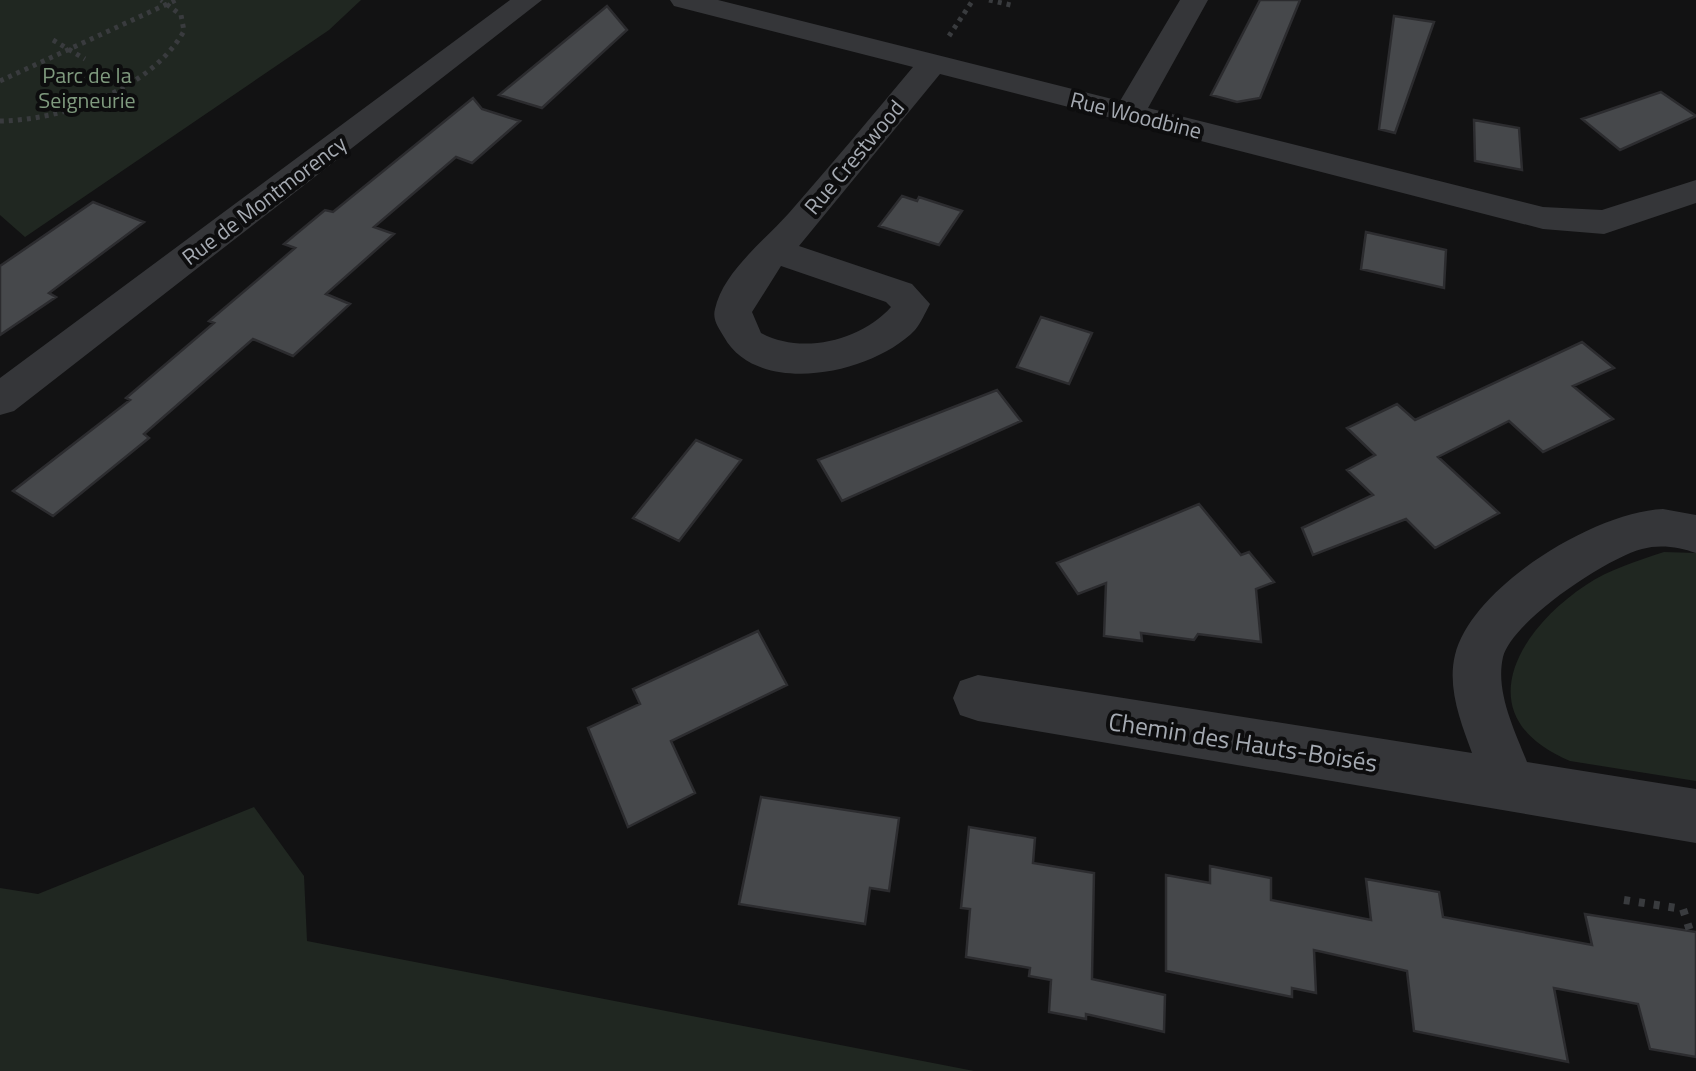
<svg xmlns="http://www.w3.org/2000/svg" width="1696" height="1071" viewBox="0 0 1696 1071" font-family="'Titillium Web',sans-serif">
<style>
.green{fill:#202721}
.building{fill:#46484b;stroke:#2c2c2f;stroke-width:2.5}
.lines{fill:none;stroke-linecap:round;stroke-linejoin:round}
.path-far1{stroke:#393b3e;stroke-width:5;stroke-dasharray:4 5;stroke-linecap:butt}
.path{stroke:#393b3e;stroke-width:8;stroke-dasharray:6 9;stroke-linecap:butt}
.street{fill:#353639;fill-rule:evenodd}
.labels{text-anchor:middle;stroke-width:8;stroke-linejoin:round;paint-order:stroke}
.far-park-label{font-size:22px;fill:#7f9a7e;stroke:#0d0d0e}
.far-street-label{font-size:22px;fill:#a5aab2;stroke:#0d0d0e}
.street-label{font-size:25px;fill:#a5aab2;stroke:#0d0d0e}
</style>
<rect width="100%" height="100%" fill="#121213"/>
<path class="green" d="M0 0H361L329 30 25 237 0 215Z
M1664 552 1696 553V781L1570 761C1467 718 1515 632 1586 585 1610 569 1637 561 1664 552Z
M254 807 304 876 307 941 974 1071H0V888L38 894Z"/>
<path class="building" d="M1260 0H1300L1260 98 1237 102 1211 95Z
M607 6 627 30 542 108 499 95Z
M1394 16 1434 22 1395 133 1379 129Z
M1661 92 1696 116 1620 150 1582 119Z
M473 98 482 109 520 121 472 163 456 157 374 227 394 234 326 294 350 304 293 356 253 339 144 434 149 438 53 516 13 491 130 400 126 398 214 323 209 321 295 248 284 244 325 210 333 212Z
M1474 120 1519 128 1522 170 1475 161Z
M902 196 917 201 919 197 962 211 939 245 879 226Z
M93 202 144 222 49 293 56 297 0 335V266Z
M1366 232 1446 250 1444 288 1361 269Z
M1041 317 1092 333 1069 384 1017 367Z
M1582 342 1614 368 1573 386 1613 419 1543 452 1509 421 1438 457 1499 513 1435 548 1406 519 1313 555 1302 528 1373 495 1347 470 1375 455 1347 428 1397 404 1415 420Z
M997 390 1021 421 842 501 818 460Z
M696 440 741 460 679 541 633 518Z
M1199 504 1241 555 1249 552 1274 582 1256 589 1261 642 1198 634 1194 640 1141 633 1142 641 1104 636 1106 583 1078 594 1057 563Z
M758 631 787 685 671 741 695 793 628 827 588 728 640 704 633 689Z
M761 797 899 818 889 891 870 888 865 924 739 904Z
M969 827 1035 838 1033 863 1094 873 1092 979 1165 995 1164 1032 1086 1014V1019L1049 1012 1051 980 1029 976 1030 968 966 957 970 909 961 908Z
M1210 866 1271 878V900L1371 920 1366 879 1439 892 1443 917 1592 945 1585 914 1696 932V1057L1650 1049 1638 1004 1554 988 1568 1062 1414 1031 1407 971 1314 950 1316 993 1292 988V997L1166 971V875L1210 883Z"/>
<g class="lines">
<path class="path-far1" d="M989 0 1015 6
M949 36 973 0
M53 40 85 59
M0 81 176 0
M0 121C64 120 151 89 184 31L181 15 161 0"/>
<path class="path" d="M1624 900 1683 909 1690 931"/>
<path class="street" d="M510 0H542L14 411 0 415V378Z
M670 0H718L1120 101 1180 0H1208L1148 108 1543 207 1602 210 1696 180V203L1604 234 1543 229 940 74 799 246 912 284 930 304C925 313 921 323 915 330 873 374 758 398 724 337 719 328 712 320 715 309 723 272 765 240 789 213 831 165 872 116 913 67L674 6ZM781 266 886 302 891 307C861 341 801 355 761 333L752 312Z
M1663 509 1696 515V553C1679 547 1660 544 1642 549 1607 558 1512 621 1503 657 1495 692 1515 731 1527 762L1696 789V843L978 721 960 715 953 698 960 681 978 675 1472 753C1461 723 1447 688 1455 655 1472 586 1595 512 1663 509Z"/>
</g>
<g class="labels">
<g class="far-park-label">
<text x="87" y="83">Parc de la<tspan x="87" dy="25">Seigneurie</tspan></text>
</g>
<g class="far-street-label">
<text transform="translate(1136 115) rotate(14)" y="8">Rue Woodbine</text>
<text transform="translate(854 157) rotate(-50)" y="8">Rue Crestwood</text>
<text transform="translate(264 200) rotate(-37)" y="8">Rue de Montmorency</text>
</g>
<g class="street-label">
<text transform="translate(1243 742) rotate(9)" y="9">Chemin des Hauts-Boisés</text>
</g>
</g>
</svg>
